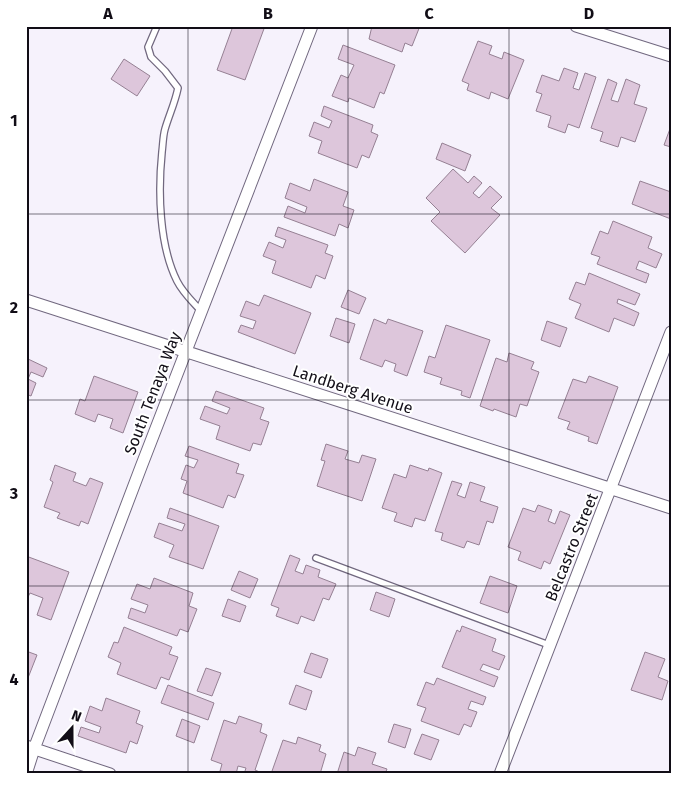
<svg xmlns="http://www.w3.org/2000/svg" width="697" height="800" viewBox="0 0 697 800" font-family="'Fira Sans',sans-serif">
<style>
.building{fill:#ddc6db;stroke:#958093}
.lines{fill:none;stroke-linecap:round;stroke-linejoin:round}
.service-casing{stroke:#71687f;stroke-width:8}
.minor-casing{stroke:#71687f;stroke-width:13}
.service{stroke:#fff;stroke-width:5.5}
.minor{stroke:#fff;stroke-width:11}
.grid{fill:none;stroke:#110d16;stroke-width:1;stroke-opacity:0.55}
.labels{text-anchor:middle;stroke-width:4;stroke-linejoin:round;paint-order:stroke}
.street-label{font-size:16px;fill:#110d16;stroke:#fff}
.neatline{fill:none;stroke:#110d16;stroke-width:2}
.grid-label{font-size:16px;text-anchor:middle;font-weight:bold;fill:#110d16}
</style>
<rect width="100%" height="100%" fill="#f6f2fc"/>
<path class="building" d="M233 26H265L245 80 217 70Z
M372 26H420L412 46 405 43 402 52 369 39Z
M478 41 492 46 489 54 502 59 504 52 524 60 508 99 491 92 489 99 467 90 469 84 462 81Z
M343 45 395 65 384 94 380 92 374 108 349 98 348 102 332 96 341 75 348 78 354 65 338 59Z
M124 59 150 76 137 96 111 79Z
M564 68 578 73 573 88 579 90 585 73 596 77 579 128 568 124 565 133 548 127 551 116 536 111 542 94 536 92 542 75 559 81Z
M608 79 617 83 611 100 618 102 626 79 640 85 634 104 647 108 635 142 621 137 618 147 600 141 603 132 591 128Z
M324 106 373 125 371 132 378 135 369 158 362 155 357 168 318 153 322 141 309 136 314 122 329 128 332 121 321 116Z
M671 126V147L664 145Z
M442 143 471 155 465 171 436 159Z
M453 169 468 183 474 176 482 183 473 193 479 198 490 186 502 197 491 208 500 215 465 253 431 221 440 212 426 198Z
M314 179 348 192 343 206 354 210 348 228 339 224 335 236 284 217 288 206 305 213 307 207 285 198 290 183 310 191Z
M640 181 671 192V219L632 204Z
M613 221 652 237 648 248 662 254 656 268 639 261 636 269 649 274 646 283 597 264 600 257 591 254 600 231 608 234Z
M278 227 328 245 325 253 333 256 325 279 316 275 311 288 272 273 276 261 263 256 269 242 283 248 286 240 275 236Z
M589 273 640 294 635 305 618 299 617 303 639 313 634 326 614 318 609 332 575 318 581 304 569 299 576 282 585 285Z
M348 290 366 298 359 314 341 307Z
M264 295 311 313 295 354 238 332 241 325 253 329 256 321 240 316 246 301 259 306Z
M336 318 355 324 349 343 330 336Z
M374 319 386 324 388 319 423 331 407 376 394 371 396 364 385 360 382 367 360 359Z
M547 321 567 328 560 347 541 340Z
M446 325 490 340 470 398 461 395 462 391 440 384 442 378 424 372 429 356 435 358Z
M509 353 534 362 531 369 539 372 527 406 520 404 516 417 494 409 493 411 480 406 496 358 507 362Z
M26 358 47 368 43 377 31 372 28 379 36 383 31 396 26 394Z
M94 376 138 392 123 433 110 428 113 419 98 414 95 422 75 414 80 399 85 401Z
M589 376 618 387 597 444 588 441 589 437 567 429 570 422 558 418 573 379 586 383Z
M216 391 264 408 260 419 269 422 261 445 253 443 250 451 216 439 220 426 200 419 205 406 227 414 230 408 212 401Z
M326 444 348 451 345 459 359 463 362 455 376 459 362 501 317 486 325 461 321 460Z
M189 446 239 464 236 473 244 475 235 498 228 495 223 508 183 493 187 481 181 479 186 465 194 468 198 460 185 456Z
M55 465 76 473 73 481 86 486 90 478 103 483 88 524 81 521 79 526 57 518 60 513 44 507 53 482 50 480Z
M410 465 428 471 429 468 442 473 425 521 415 518 412 527 394 521 397 513 382 508 394 474 406 478Z
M452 481 462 484 457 495 465 498 470 482 485 487 480 501 498 507 493 523 487 521 479 545 467 541 464 548 441 540 443 533 435 531Z
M538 505 552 510 548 521 555 524 560 511 570 515 550 564 544 561 541 569 518 560 521 552 508 547 523 508 535 512Z
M170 508 219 526 203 569 169 557 174 545 154 537 159 523 182 531 185 524 167 518Z
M290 555 300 559 295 571 303 574 306 565 320 570 318 577 336 584 329 600 323 598 314 621 301 616 298 624 276 616 279 608 271 605Z
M26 556 69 572 51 620 37 615 43 598 30 593 26 601Z
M239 571 258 579 250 598 231 590Z
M490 576 517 586 508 613 480 603Z
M154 578 193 593 189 606 197 609 188 632 180 629 177 636 128 618 131 608 145 613 148 605 131 599 137 584 150 589Z
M376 592 395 599 389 617 370 610Z
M228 599 246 606 240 622 222 616Z
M462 626 496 639 492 651 505 656 499 670 483 664 480 670 498 677 494 687 442 667 457 630 460 632Z
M124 627 172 647 169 654 178 657 169 680 161 677 156 689 117 674 121 663 108 657 114 642 118 643Z
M26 651 37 655 26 683Z
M645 652 665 659 658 677 668 681 662 700 631 690Z
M311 653 328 659 321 678 304 672Z
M206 668 221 673 212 696 197 691Z
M437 678 486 697 483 705 471 701 468 709 477 712 471 727 464 724 459 735 421 721 426 708 417 705 426 682 434 685Z
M168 685 214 703 208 720 161 703Z
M296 685 312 691 306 710 289 704Z
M106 698 140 711 136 723 143 726 137 744 130 741 126 753 78 736 81 727 99 733 101 727 85 721 90 706 102 711Z
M239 716 262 724 260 732 267 735 255 770 262 773 261 774H244L246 768 238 766 236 774H228L220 771 222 764 211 760 224 720 236 724Z
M182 719 200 726 194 743 176 736Z
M394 724 411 729 405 748 388 742Z
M422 734 439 740 431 760 414 754Z
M298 737 321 745 319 751 326 754 320 774H271L283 740 296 744Z
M358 747 376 753 372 764 387 769 385 774H337L344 752 355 756Z"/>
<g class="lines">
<g class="service-casing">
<path id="service" d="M157 26 148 47 151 57 165 71 178 88C175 103 169 115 165 129 163 136 163 144 162 152 158 191 159 245 177 281 183 293 192 301 201 311
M316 558 549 645"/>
</g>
<g class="minor-casing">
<path id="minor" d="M576 26 671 56
M26 300 671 508
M26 746 110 774
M26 774 34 749 141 467 312 26
M500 774 671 332"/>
</g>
<use href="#service" class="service"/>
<use href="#minor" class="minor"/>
</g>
<path class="grid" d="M188 26V774M348 26V774M509 26V774M26 214H671M26 400H671M26 586H671"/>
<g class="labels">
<g class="street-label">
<text transform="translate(353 389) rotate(18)" y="6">Landberg Avenue</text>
<text transform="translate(152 393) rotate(-69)" y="6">South Tenaya Way</text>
<text transform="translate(571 547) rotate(-68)" y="6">Belcastro Street</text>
</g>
</g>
<rect width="697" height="800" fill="none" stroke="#ffffff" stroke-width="55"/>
<g transform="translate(72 728) rotate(21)" stroke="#ffffff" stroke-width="4" paint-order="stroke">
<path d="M0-4L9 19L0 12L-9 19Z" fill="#110d16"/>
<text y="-8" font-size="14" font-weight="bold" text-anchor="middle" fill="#110d16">N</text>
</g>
<rect x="28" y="28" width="642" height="744" class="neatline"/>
<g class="grid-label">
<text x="108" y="19">A</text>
<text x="268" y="19">B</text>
<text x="429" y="19">C</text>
<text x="589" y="19">D</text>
<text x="14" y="126">1</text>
<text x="14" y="313">2</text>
<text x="14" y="499">3</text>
<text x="14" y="685">4</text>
</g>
</svg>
